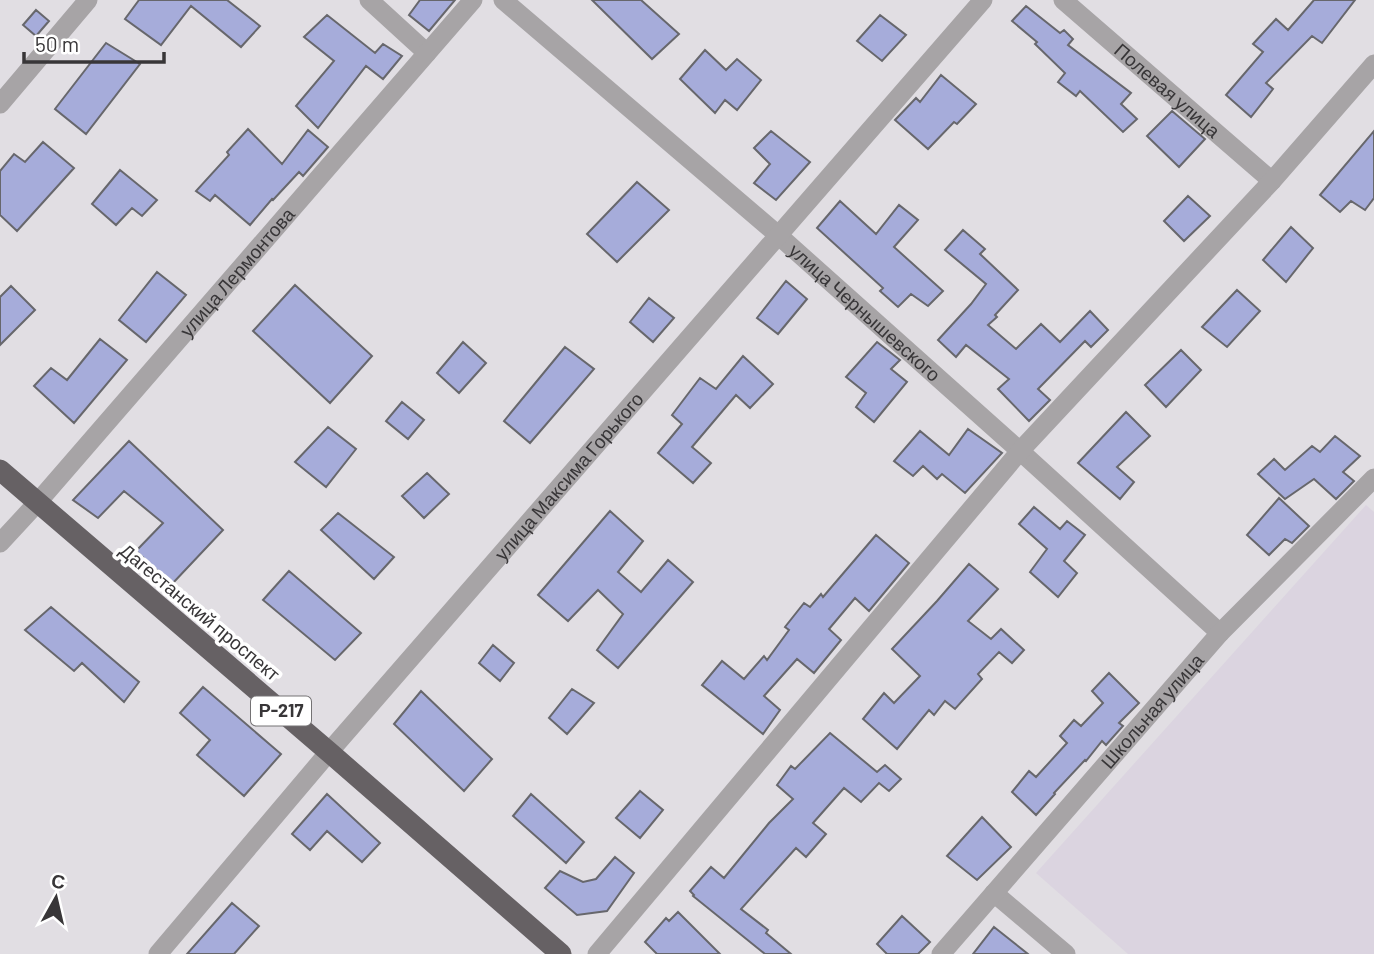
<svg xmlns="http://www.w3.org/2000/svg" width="1374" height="954" viewBox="0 0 1374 954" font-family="Barlow,sans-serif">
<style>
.built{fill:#dbd4e0}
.building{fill:#a6acda;stroke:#67676c;stroke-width:2}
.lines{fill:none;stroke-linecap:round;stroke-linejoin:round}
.minor{stroke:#a7a4a6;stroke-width:19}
.highway{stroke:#666164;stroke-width:21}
.labels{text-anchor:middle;stroke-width:7;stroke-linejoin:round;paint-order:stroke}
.shield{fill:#fff;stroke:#747274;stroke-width:2}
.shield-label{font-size:18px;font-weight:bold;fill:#383638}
.street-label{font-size:19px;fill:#383638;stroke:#fff}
</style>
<rect width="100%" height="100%" fill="#e1dee3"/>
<path class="built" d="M1366 505 1374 512V954H1128L1036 873Z"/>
<path class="building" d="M139 0H227L260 26 241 47 191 6 161 45 125 19Z
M420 0H455L429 31 409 15Z
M592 0H641L679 34 652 59Z
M1314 0H1355L1322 43 1312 36 1266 83 1273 89 1251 117 1226 95 1263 52 1253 44 1276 19 1288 30Z
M1026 6 1060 33 1064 30 1073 39 1068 45 1131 93 1121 104 1137 119 1123 132 1080 91 1076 96 1058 82 1065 73 1035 44 1037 42 1012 21Z
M36 10 49 21 36 36 23 25Z
M327 15 375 53 383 44 402 56 383 79 366 66 318 128 296 106 334 61 304 37Z
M880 15 906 35 882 61 857 41Z
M106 43 140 64 86 134 55 109Z
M705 50 726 70 737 59 761 80 737 110 725 100 715 113 680 79Z
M941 75 976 104 957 124 954 122 928 149 895 120 916 98 920 102Z
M1172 111 1205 139 1179 167 1147 136Z
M248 129 282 164 308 130 328 147 303 176 299 172 273 200 272 199 250 225 215 195 210 201 196 191 229 155 227 152Z
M771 131 810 162 776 200 754 183 770 164 754 148Z
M1374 131V198L1365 210 1351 201 1340 212 1320 195Z
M43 142 74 168 17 231 0 215V171L14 154 25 162Z
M120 170 157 200 142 216 132 208 116 225 92 204Z
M637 182 669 210 617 262 587 234Z
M1188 196 1210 216 1184 241 1164 221Z
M840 201 876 234 899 205 918 220 894 247 943 291 928 306 911 294 898 307 880 291 883 288 817 228Z
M1291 227 1313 248 1286 282 1263 260Z
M963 230 985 249 980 254 1018 290 995 315 997 317 988 325 1016 349 1041 324 1060 342 1090 311 1108 330 1091 347 1085 341 1038 389 1050 400 1029 421 998 389 1009 379 966 345 956 357 938 340 971 304 986 284 945 250Z
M157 272 186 295 146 342 119 320Z
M786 281 807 299 778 334 757 318Z
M295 285 372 356 330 403 253 331Z
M11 286 35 310 0 345V297Z
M1237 290 1260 311 1227 347 1202 327Z
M649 298 674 318 653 342 630 322Z
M100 339 127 360 74 423 34 386 51 368 67 380Z
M463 342 486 363 459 393 437 373Z
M877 342 900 360 891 369 907 382 874 422 856 407 866 393 846 377Z
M565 347 594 369 530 443 504 421Z
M1181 350 1201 370 1166 407 1145 385Z
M743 356 773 384 750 408 736 395 692 447 711 463 693 483 658 453 682 424 672 415 700 378 716 389Z
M402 402 424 420 408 439 386 421Z
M1126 412 1150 436 1117 467 1134 482 1120 499 1078 463Z
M328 427 356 449 326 487 295 462Z
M968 429 1002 453 965 493 942 474 937 479 923 466 913 476 894 461 920 431 949 455Z
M1335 436 1360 456 1343 472 1354 481 1336 499 1314 479 1285 499 1258 474 1274 459 1285 470 1312 446 1320 452Z
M129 441 223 530 172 584 136 551 163 523 124 491 98 518 73 500Z
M427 473 449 494 424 518 402 496Z
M1279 498 1309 526 1292 543 1285 539 1269 555 1247 535Z
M1034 507 1060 529 1067 521 1085 535 1064 561 1077 573 1058 597 1030 572 1047 549 1019 524Z
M610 511 643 541 618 572 641 592 668 560 693 582 618 668 597 650 623 614 598 590 568 621 538 595Z
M338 513 394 557 374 579 321 530Z
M876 535 909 563 869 611 855 598 829 629 841 640 814 673 797 659 764 696 780 710 763 734 702 685 722 661 744 679 764 656 767 660 789 630 785 627 804 603 810 607 821 594 823 597Z
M969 564 998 589 968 621 991 639 1001 629 1024 650 1012 663 999 652 978 674 982 679 955 709 945 701 934 715 929 710 897 749 863 719 884 693 894 703 920 676 892 649 937 601Z
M289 571 361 633 335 660 263 600Z
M51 607 139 682 124 702 82 663 74 671 25 630Z
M493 645 514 663 500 681 479 663Z
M1109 673 1139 703 1119 723 1123 726 1106 745 1102 741 1086 761 1085 760 1054 793 1055 794 1036 815 1012 792 1029 771 1036 777 1067 743 1060 736 1074 720 1081 726 1103 703 1092 691Z
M203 687 281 754 244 796 197 755 210 740 180 713Z
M572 689 594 703 567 734 549 718Z
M421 691 492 759 464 791 394 724Z
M830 733 877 772 885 765 901 779 889 791 879 783 861 802 844 788 813 823 826 834 806 857 796 848 741 909 768 930 766 933 791 954H765L693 896 694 895 690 891 711 867 724 878 769 823 793 799 777 785 791 766 795 769Z
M640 791 663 810 640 838 616 818Z
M327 794 380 843 362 862 327 831 310 850 292 834Z
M531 794 584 842 566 863 513 816Z
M982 817 1011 847 977 880 947 856Z
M615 857 634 873 607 911 577 915 545 888 560 871 583 882 596 879Z
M232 903 259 926 234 954H187Z
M678 912 720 954H657L645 942 666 918 669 921Z
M902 916 930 942 918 954H887L877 944Z
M994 927 1028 954H973Z"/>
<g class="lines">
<g class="minor">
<path d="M369 0 427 53"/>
<path id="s1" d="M503 0 778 235 1020 451 1220 633"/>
<path id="s2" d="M1063 0 1272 181"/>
<path d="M0 104 88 0"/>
<path id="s3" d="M0 543 37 503 473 0"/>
<path d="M994 893 1066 954"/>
<path id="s4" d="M158 954 329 752 983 0"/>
<path d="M597 954 1020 451 1272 181 1374 64"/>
<path id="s5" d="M941 954 1220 633 1374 478"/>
</g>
<path class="highway" d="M0 470 329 752 561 954"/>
</g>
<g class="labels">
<rect class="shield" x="251" y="696.5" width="60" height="29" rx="5"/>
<g class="shield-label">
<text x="281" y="717">Р-217</text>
</g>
<g class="street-label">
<text dy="7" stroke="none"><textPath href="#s2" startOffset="138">Полевая улица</textPath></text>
<text dy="7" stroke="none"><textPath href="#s3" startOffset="360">улица Лермонтова</textPath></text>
<text dy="7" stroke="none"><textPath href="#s1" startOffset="478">улица Чернышевского</textPath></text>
<text dy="7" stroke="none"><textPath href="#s4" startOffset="630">улица Максима Горького</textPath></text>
<text transform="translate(200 612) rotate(40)" y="7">Дагестанский проспект</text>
<text dy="7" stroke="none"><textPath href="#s5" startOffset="322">Школьная улица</textPath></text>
</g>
</g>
<g transform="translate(56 898) rotate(8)" stroke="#ffffff" stroke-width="5" paint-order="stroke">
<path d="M0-5L12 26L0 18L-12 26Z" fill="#383638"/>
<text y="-10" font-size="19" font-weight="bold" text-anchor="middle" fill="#383638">С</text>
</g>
<path d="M24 52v10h140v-10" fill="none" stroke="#383638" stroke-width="3.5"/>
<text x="35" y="52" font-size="21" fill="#383638" stroke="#ffffff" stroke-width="5" paint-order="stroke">50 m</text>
</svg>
